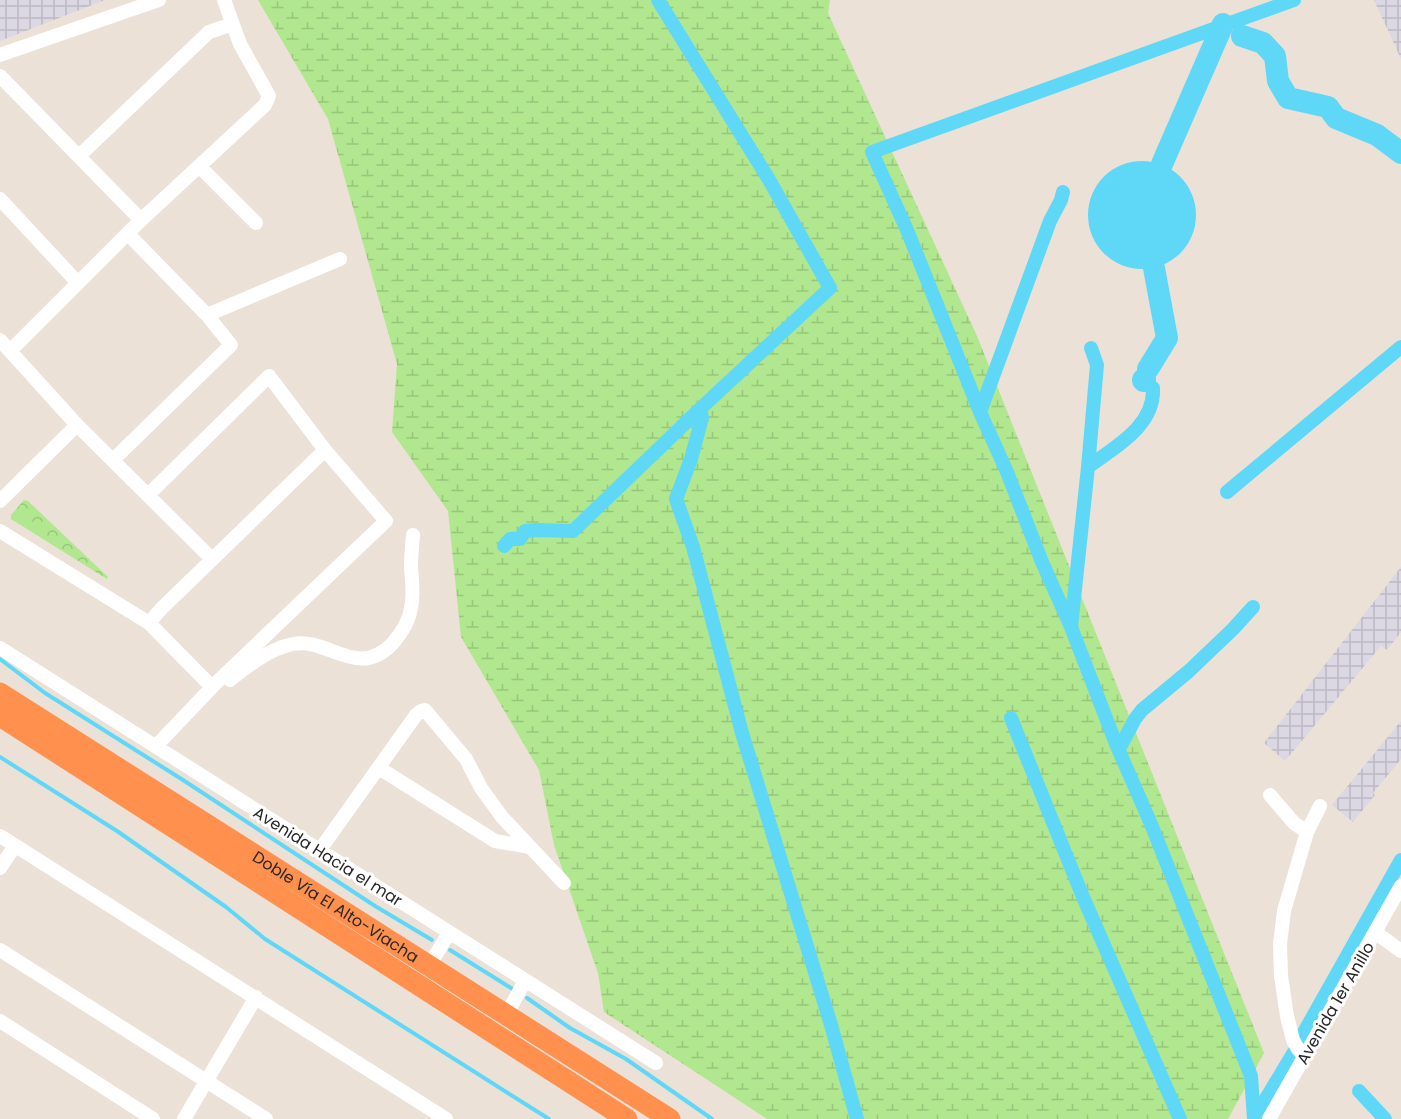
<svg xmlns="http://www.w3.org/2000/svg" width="1401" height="1119" viewBox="0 0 1401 1119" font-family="Poppins,sans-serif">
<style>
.industrial{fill:url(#industrial-grid)}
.wetland{fill:url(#wetland-marsh)}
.park{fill:url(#park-crowns)}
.water{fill:#5fd8f8}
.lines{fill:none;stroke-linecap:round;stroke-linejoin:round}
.stream{stroke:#5fd8f8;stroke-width:4}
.canal{stroke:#5fd8f8;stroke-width:14}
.river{stroke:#5fd8f8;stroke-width:22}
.minor{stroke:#fff;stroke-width:14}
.highway{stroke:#ff904e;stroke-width:21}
.labels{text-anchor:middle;stroke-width:6;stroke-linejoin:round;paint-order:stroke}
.street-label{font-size:16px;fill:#272727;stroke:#fff}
</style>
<defs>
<pattern id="industrial-grid" width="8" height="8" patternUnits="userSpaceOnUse" patternTransform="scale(1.5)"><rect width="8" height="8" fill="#dbd8e3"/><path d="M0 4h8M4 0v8" fill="none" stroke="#bcb9c3"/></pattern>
<pattern id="wetland-marsh" width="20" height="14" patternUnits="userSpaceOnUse" patternTransform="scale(1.5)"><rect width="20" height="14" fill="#b1e78e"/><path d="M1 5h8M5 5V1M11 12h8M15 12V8" fill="none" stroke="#98c67a"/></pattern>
<pattern id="park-crowns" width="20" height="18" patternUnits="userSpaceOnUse" patternTransform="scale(1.5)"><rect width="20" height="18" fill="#b1e78e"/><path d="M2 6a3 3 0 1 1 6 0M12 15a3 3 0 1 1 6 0" fill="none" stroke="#98c67a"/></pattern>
</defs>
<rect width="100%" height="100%" fill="#ebe1d7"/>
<path class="industrial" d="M0 0H105L0 41Z
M1374 0H1401V59Z
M1401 567V632L1387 650 1381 646 1285 761 1264 743Z
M1401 721V759L1373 793 1375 795 1353 822 1332 805Z"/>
<path class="wetland" d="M258 0H830L828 13 977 336 1264 1053 1228 1119H767L604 1012 598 973 554 845 539 770 461 637 448 511 392 432 397 364 328 119Z"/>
<path class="park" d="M24 500 28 501 108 577 107 579 11 519V515Z"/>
<path class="water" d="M1088 215a54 54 0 1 1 108 0a54 54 0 1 1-108 0Z
M1132 380a12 12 0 1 1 24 0a12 12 0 1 1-24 0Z"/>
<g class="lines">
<path class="stream" d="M0 659 45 693 183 780 375 906 432 940
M0 757 117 831 226 907 265 939 549 1119
M450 950 516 991
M527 998 570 1028 626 1059 712 1119"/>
<path class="canal" d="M1153 388C1155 426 1115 447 1088 467L1071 627 1116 744 1151 824 1251 1076 1254 1119
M700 409 702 418 691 459 676 499 693 547 742 733 831 1025 857 1119
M980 412 1050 221 1061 200 1063 192
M1088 467 1097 365 1091 348
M1227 492 1401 347
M504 546 510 539H520L525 531 536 530 573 531 700 409 830 288 768 178 658 0
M1071 627 1042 562 1007 472 980 412 907 230 872 152 1294 0
M1011 718 1083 897 1180 1119
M1119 749 1135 719 1142 710 1189 671 1233 629 1253 607
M1298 1043 1401 860
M1359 1091 1385 1119
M1255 1117 1294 1052"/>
<path class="river" d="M1242 36 1263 43 1275 56 1278 81 1288 98 1328 107 1336 118 1377 135 1401 153
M1162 164 1223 24
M1148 369 1167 338 1154 268"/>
<path class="minor" d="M0 55 159 0
M0 76 141 220
M79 156 209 32 233 24
M200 167 256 223
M0 199 78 283
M207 315 340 259
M0 340 77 425 212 559
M10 351 141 220 265 105 269 96 240 44 224 0
M113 460 231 345 207 315 128 234
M148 495 269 376 325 450 386 521 216 683 156 746
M0 501 77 425
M0 531 149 623 212 687
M149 623 161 609 325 450
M0 648 656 1063
M230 680C249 665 269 649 293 644 328 637 357 680 392 644 401 634 409 622 411 608 414 595 412 581 411 567 411 557 412 546 413 535
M379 768 495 841 530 847
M1270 795 1294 823 1307 832
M0 836 446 1119
M319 851 416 715 421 711 425 710 466 759 481 788 502 817 564 883
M0 868 15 846
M1375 932 1401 951
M0 950 266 1119
M429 966 449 933
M506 1015 525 981
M0 1021 153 1119
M1305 1056 1298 1049 1293 1040 1287 1016 1281 976 1280 944 1284 911 1307 832 1320 806
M184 1119 256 997
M1269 1119 1401 886"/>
<g class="highway">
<path id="s1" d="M0 693 670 1119"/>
<path d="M0 716 627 1119"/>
</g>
</g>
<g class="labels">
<g class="street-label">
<text transform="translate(328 856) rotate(32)" y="6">Avenida Hacia el mar</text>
<text dy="6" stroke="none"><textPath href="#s1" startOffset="398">Doble Vía El Alto-Viacha</textPath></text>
<text transform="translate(1335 1003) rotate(-60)" y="6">Avenida 1er Anillo</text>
</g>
</g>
</svg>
